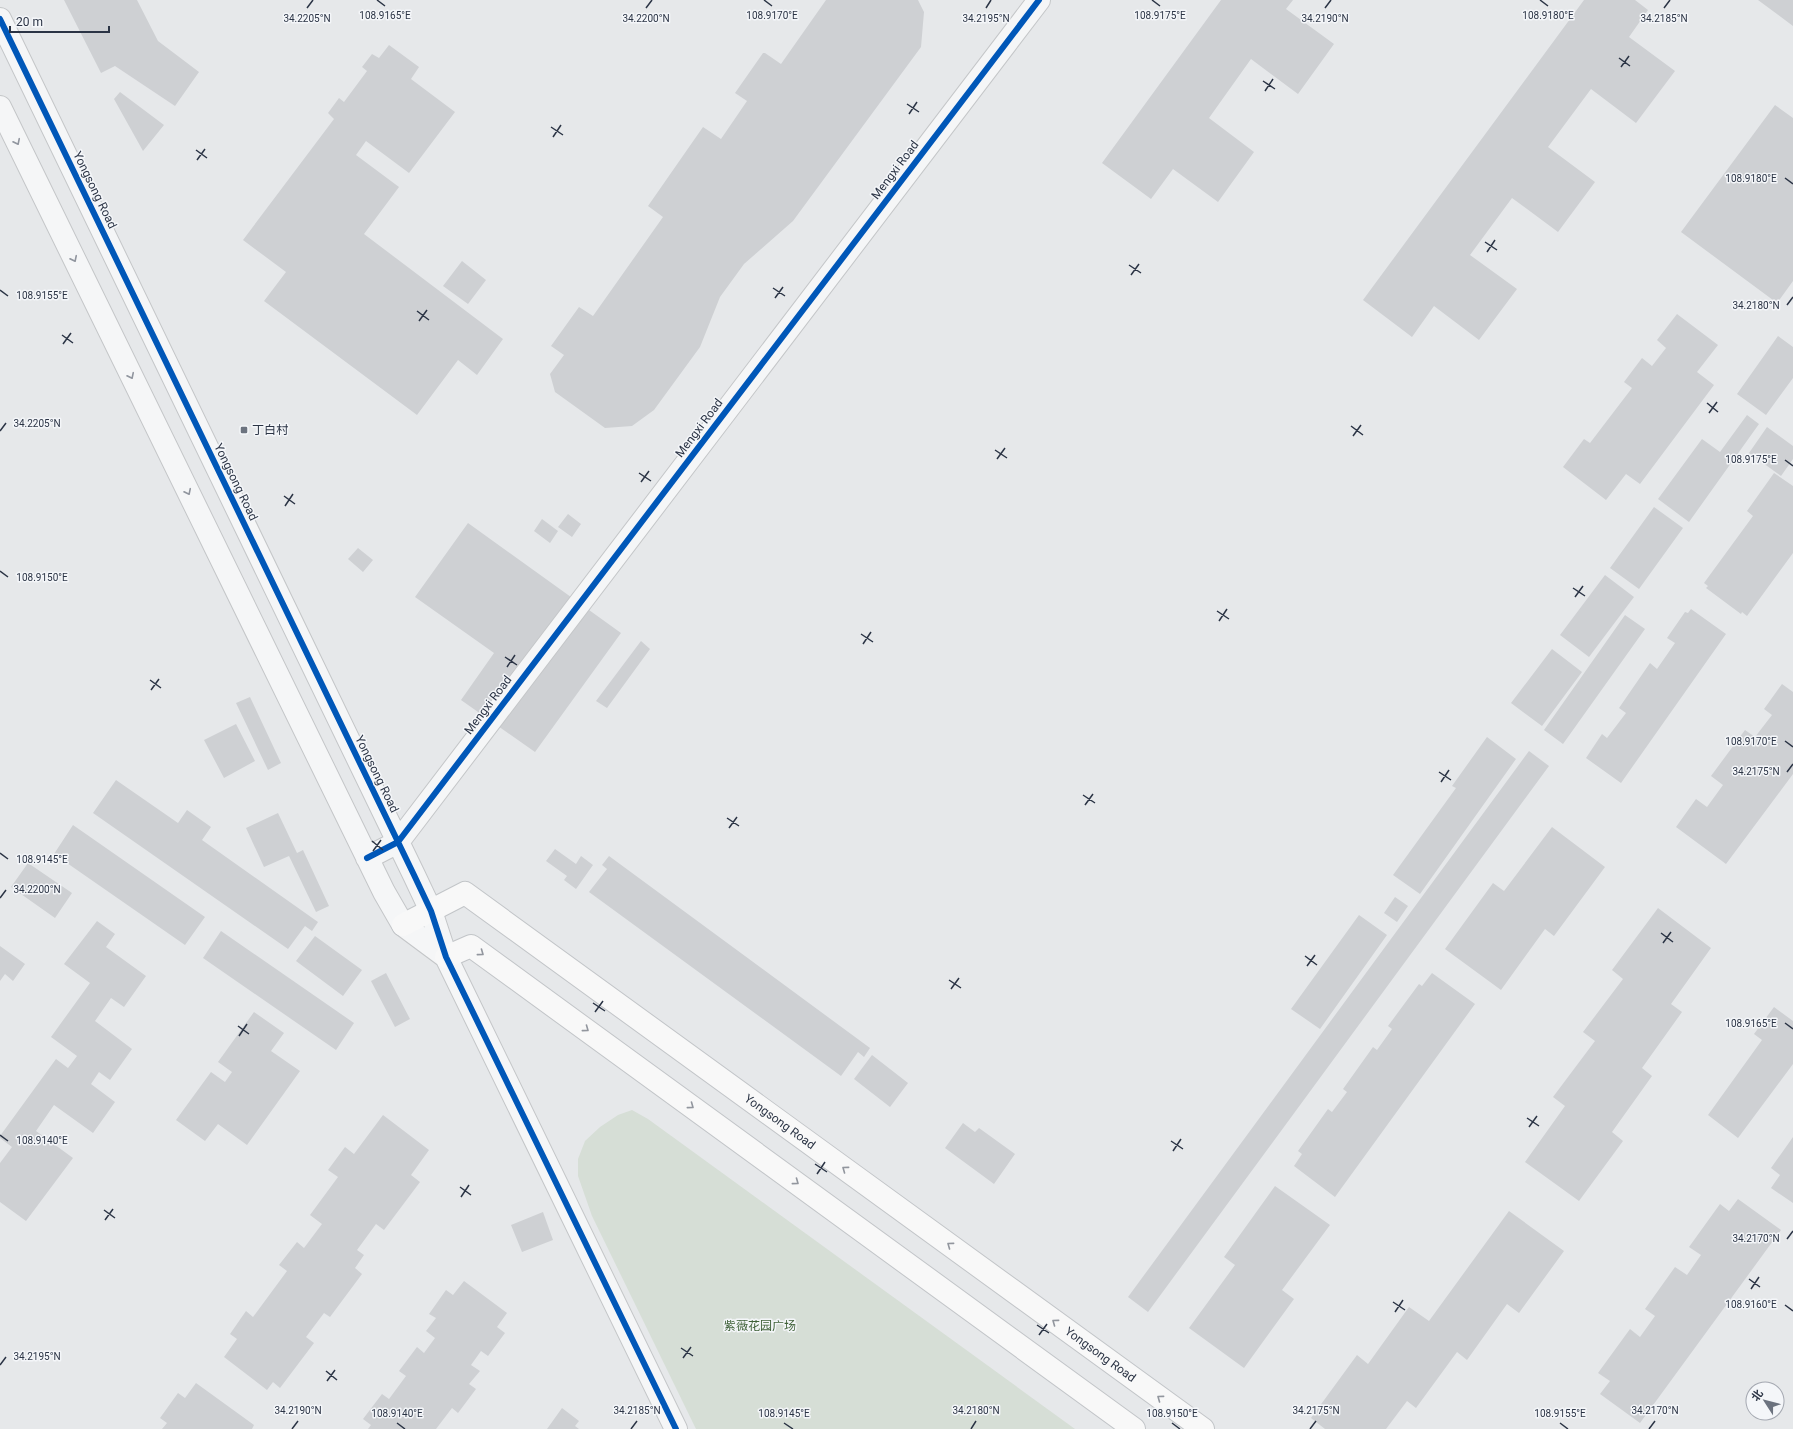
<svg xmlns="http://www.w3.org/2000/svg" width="1793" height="1429" viewBox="0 0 1793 1429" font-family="Roboto,'Noto Sans SC',sans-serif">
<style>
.green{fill:#d6ded6}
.building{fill:#ced0d3}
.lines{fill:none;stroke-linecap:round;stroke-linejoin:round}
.minor-casing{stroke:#c4c6c8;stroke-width:24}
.major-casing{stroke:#c2c5c8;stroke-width:24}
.minor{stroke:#f5f6f7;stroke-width:22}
.major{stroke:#f8f8f8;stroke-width:22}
.cycleway-casing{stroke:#f4f6f9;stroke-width:8}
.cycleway{stroke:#0057b8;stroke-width:6}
.oneway{stroke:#90959e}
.oneway2{stroke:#92969e}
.ticks{fill:none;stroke:#2b3445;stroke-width:1.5}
.poi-dot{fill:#6c737f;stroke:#f4f6f9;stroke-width:1.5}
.labels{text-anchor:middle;stroke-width:3;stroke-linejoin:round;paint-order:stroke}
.street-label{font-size:12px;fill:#2b3445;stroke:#f4f6f9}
.poi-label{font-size:12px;fill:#2b3445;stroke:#f4f6f9;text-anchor:start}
.park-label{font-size:12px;fill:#3f6138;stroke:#f4f6f9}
.ticks-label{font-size:10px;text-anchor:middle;fill:#2b3445;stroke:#f4f6f9;stroke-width:3;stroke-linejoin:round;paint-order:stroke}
</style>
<rect width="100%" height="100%" fill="#e6e8ea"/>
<path class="green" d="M632 1110 648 1119 1075 1429H696L592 1216 578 1176V1159L585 1141 600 1127 618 1115Z"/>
<path class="building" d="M64 0H137L158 41 199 72 175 106 115 66 101 73Z
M826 0H918L924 12 921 47 793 221 744 264 720 297 700 347 654 410 632 426 605 428 555 392 550 374 564 355 551 346 579 307 593 316 663 217 648 206 703 127 721 139 747 101 735 93 763 53H765L781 64Z
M1221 0H1293L1286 9 1334 44 1298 94 1251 59 1209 118 1254 152 1218 202 1173 169 1151 199 1102 163Z
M1584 0H1635L1648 10 1629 37 1675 71 1636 123 1591 89 1548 147 1595 182 1558 232 1512 198 1470 255 1517 289 1479 340 1434 306 1412 337 1363 300Z
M1758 0H1793V26Z
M389 45 419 67 411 79 455 112 409 173 366 141 356 155 399 187 364 234 503 339 477 375 458 360 417 415 264 301 286 272 243 240 334 119 328 113 339 98 344 102 367 71 362 67 372 54 379 58Z
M120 92 164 125 143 151 114 99Z
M1775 105 1793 118V281L1777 303 1681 232Z
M462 261 486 280 468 304 443 286Z
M1677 314 1718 345 1697 372 1714 385 1640 484 1626 474 1606 500 1563 467 1584 439 1590 443 1632 388 1624 382 1642 358 1652 366 1666 348 1657 340Z
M1778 336 1793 347V378L1766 415 1737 394Z
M1747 415 1759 424 1689 522 1658 499 1702 439 1720 452Z
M1767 427 1793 446V459L1781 476 1749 453Z
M1774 473 1793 486V553L1747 616 1742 612 1741 614 1706 588 1708 586 1704 583 1753 516 1747 511Z
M1654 507 1683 528 1639 589 1610 568Z
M568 514 581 524 572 537 558 527Z
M542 519 558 531 550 543 534 531Z
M468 523 621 633 535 752 461 700 494 653 415 597Z
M358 548 373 560 363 572 348 559Z
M1605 575 1634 597 1589 657 1560 635Z
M1691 609 1726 634 1621 783 1586 758 1602 734 1607 738 1626 713 1619 708 1650 663 1657 669 1675 643 1667 638 1685 612 1688 613Z
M1625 615 1645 629 1563 744 1544 730Z
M641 641 650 649 607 708 596 701Z
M1552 649 1582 672 1542 726 1511 703Z
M1782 684 1793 692V774L1726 864 1676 827 1696 799 1707 807 1723 785 1711 776 1745 730 1755 737 1772 715 1764 709Z
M250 697 281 763 268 770 236 703Z
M236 724 255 761 224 778 204 740Z
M1487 737 1516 759 1420 894 1393 875 1456 788 1452 786Z
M1529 751 1549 766 1148 1312 1128 1297Z
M116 780 178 823 187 810 211 827 202 840 318 922 312 931 305 926 288 949 93 813Z
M278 813 297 853 303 850 329 906 316 912 289 856 264 867 246 828Z
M73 825 205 917 185 945 54 854Z
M1552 827 1605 867 1554 936 1545 929 1501 990 1445 949 1493 883 1504 891Z
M555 849 576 864 581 856 593 865 576 889 564 880 567 876 546 861Z
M609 856 870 1048 864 1057 858 1052 841 1076 589 892 607 869 602 865Z
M28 863 72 893 55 918 11 887Z
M1395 897 1408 906 1397 922 1384 913Z
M1658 908 1711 948 1671 1004 1682 1012 1642 1068 1652 1076 1612 1132 1623 1141 1579 1201 1525 1162 1565 1106 1553 1097 1595 1041 1583 1032 1623 979 1612 970Z
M1359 915 1387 935 1320 1029 1291 1009Z
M97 921 115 934 106 947 146 976 124 1007 111 998 95 1021 132 1049 110 1080 99 1072 91 1084 115 1102 93 1133 54 1105 36 1131 73 1158 26 1221 0 1202V1163L12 1147 0 1138V1136L56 1059 68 1068 77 1056 51 1037 90 983 64 964Z
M221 931 354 1023 336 1050 203 958Z
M315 936 362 970 343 996 296 961Z
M0 946 25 964 13 981 5 974 0 981Z
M386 973 410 1019 395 1027 371 981Z
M1432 973 1475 1004 1335 1197 1294 1166 1302 1154 1298 1151 1328 1109 1332 1112 1347 1092 1343 1089 1373 1047 1377 1050 1392 1029 1388 1026 1419 984 1422 986Z
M1774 1007 1793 1021V1064L1738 1138 1708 1115 1762 1040 1754 1034Z
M254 1012 284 1033 271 1051 300 1071 247 1145 218 1124 205 1141 176 1120 211 1072 225 1082 232 1072 218 1062Z
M872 1055 908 1083 890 1107 854 1079Z
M383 1115 429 1150 411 1175 420 1182 384 1230 376 1224 357 1250 364 1255 355 1268 362 1274 330 1317 324 1313 306 1337 314 1343 280 1388 273 1382 267 1390 224 1357 237 1339 230 1334 246 1311 253 1317 287 1271 279 1265 297 1242 304 1248 322 1224 310 1215 338 1177 328 1170 345 1147 354 1154Z
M963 1123 975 1132 979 1128 1015 1154 994 1184 945 1148Z
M1793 1137V1203L1771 1188 1780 1175 1771 1168Z
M1275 1186 1330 1225 1282 1290 1294 1299 1244 1368 1189 1328 1235 1265 1224 1257Z
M1738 1199 1781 1230 1640 1423 1600 1394 1610 1381 1598 1373 1630 1329 1640 1337 1655 1316 1645 1309 1675 1267 1687 1275 1701 1255 1689 1247 1720 1204 1729 1211Z
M1509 1211 1564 1251 1519 1313 1507 1304 1467 1360 1457 1352 1416 1408 1407 1401 1386 1429H1325L1311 1418 1357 1355 1368 1364 1409 1307 1429 1321Z
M543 1212 553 1240 522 1252 511 1225Z
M464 1281 507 1313 497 1327 505 1333 488 1356 481 1351 471 1365 480 1371 469 1384 476 1389 458 1413 452 1408 436 1429H368L371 1425 363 1419 382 1394 389 1399 406 1376 399 1371 417 1347 424 1353 435 1338 426 1331 436 1318 429 1314 446 1290 453 1295Z
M196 1383 254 1425 252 1429H162L167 1423 160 1418 178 1393 185 1398Z
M562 1408 579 1421 575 1426 579 1429H547Z"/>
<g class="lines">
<g class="minor-casing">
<path id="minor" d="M0 19 414 875 431 911 446 957 676 1429
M0 107 384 892 403 925 446 957
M367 858 398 842 1039 0"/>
</g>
<g class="major-casing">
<g id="major">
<path id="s1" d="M403 925 465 893 1203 1429"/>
<path d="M446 957 471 946 1134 1429"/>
</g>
</g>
<use href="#minor" class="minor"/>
<use href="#major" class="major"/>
<g class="cycleway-casing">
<path id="cycleway" d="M0 19 414 875 431 911 446 957 676 1429
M367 858 398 842 1039 0"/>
</g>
<use href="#cycleway" class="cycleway"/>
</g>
<defs><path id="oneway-chevron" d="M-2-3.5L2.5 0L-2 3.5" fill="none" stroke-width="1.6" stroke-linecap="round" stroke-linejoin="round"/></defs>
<g class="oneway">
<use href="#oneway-chevron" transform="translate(17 142) rotate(64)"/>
<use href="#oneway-chevron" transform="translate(74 259) rotate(64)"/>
<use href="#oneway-chevron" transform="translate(131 376) rotate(64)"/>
<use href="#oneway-chevron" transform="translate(188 492) rotate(64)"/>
</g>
<g class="oneway2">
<use href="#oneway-chevron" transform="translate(481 953) rotate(36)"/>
<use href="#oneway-chevron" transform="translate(586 1029) rotate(36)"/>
<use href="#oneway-chevron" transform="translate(691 1106) rotate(36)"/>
<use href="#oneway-chevron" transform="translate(845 1169) rotate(-144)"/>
<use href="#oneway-chevron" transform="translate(796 1182) rotate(36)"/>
<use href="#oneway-chevron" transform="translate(950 1245) rotate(-144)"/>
<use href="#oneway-chevron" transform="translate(1055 1322) rotate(-144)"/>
<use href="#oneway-chevron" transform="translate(1160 1398) rotate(-144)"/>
</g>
<path class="ticks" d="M377 0 385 6M764 0 772 6M1152 0 1160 6M1540 0 1548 6M307 8 313 0M646 8 652 0M986 8 991 0M1325 8 1331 0M1664 8 1670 0M1619 58 1630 66M1621 67 1629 56M1263 81 1275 89M1265 91 1273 79M907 104 919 112M909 114 917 102M551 127 563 135M553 137 561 125M196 150 207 158M197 160 205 149M1785 178 1793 184M1485 242 1497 250M1487 252 1495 240M1129 265 1141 273M1131 275 1139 264M773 288 785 296M0 290 8 296M775 298 783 287M1787 305 1793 297M417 311 429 320M419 321 427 310M62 335 73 343M63 344 71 333M1707 403 1718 412M1709 413 1717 402M1351 426 1363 435M0 431 6 423M1353 436 1361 425M995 450 1007 458M997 459 1005 448M1785 460 1793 466M639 473 651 481M641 482 649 471M284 496 295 504M285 506 293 494M0 571 8 577M1573 588 1585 596M1575 597 1583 586M1217 611 1229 619M1219 621 1227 609M861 634 873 642M863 644 871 632M505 657 517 665M507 667 515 655M150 680 161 688M151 690 159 679M1785 741 1793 747M1439 772 1451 780M1787 772 1793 764M1441 782 1449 770M1083 795 1095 803M1085 805 1093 794M727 818 739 826M729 828 737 817M372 841 383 850M373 851 381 840M0 853 8 859M0 898 6 890M1661 933 1673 942M1663 943 1671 932M1305 956 1317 965M1307 966 1315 955M949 980 961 988M951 989 959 978M593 1003 605 1011M595 1012 603 1001M1785 1023 1793 1029M238 1026 249 1034M239 1036 247 1024M1527 1118 1539 1126M1529 1127 1537 1116M0 1135 8 1141M1171 1141 1183 1149M1173 1151 1181 1139M815 1164 827 1172M817 1174 825 1162M460 1187 471 1195M461 1197 469 1185M104 1210 115 1218M105 1220 113 1209M1787 1239 1793 1231M1749 1279 1760 1287M1751 1289 1759 1277M1393 1302 1405 1310M1785 1305 1793 1311M1395 1312 1403 1300M1037 1325 1049 1333M1039 1335 1047 1324M681 1348 693 1356M683 1358 691 1347M0 1365 6 1357M326 1371 337 1380M327 1381 335 1370M397 1423 405 1429M784 1423 793 1429M1172 1423 1180 1429M1560 1423 1568 1429M292 1429 298 1421M631 1429 637 1421M971 1429 976 1421M1310 1429 1316 1421M1649 1429 1655 1421"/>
<rect class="poi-dot" x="240" y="426" width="8" height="8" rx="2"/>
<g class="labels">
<g class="street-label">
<text transform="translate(895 170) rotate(-53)" y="4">Mengxi Road</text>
<text transform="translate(95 190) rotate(64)" y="4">Yongsong Road</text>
<text transform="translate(699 428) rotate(-53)" y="4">Mengxi Road</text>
<text transform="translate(236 482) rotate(64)" y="4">Yongsong Road</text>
<text transform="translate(488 705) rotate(-53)" y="4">Mengxi Road</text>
<text transform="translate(377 774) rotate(64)" y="4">Yongsong Road</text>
<text dy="4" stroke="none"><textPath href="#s1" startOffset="459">Yongsong Road</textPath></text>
<text dy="4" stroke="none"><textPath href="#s1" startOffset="855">Yongsong Road</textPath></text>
</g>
<g class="poi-label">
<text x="252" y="434">丁白村</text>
</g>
<g class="park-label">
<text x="760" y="1330">紫薇花园广场</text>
</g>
</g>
<g class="ticks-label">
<text x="385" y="19">108.9165°E</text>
<text x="772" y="19">108.9170°E</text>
<text x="1160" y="19">108.9175°E</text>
<text x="1548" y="19">108.9180°E</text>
<text x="307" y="22">34.2205°N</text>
<text x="646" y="22">34.2200°N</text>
<text x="986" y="22">34.2195°N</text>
<text x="1325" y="22">34.2190°N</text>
<text x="1664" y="22">34.2185°N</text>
<text x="1751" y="182">108.9180°E</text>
<text x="42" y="299">108.9155°E</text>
<text x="1756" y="309">34.2180°N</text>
<text x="37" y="427">34.2205°N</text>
<text x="1751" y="463">108.9175°E</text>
<text x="42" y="581">108.9150°E</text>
<text x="1751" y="745">108.9170°E</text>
<text x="1756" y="775">34.2175°N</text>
<text x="42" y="863">108.9145°E</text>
<text x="37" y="893">34.2200°N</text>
<text x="1751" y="1027">108.9165°E</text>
<text x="42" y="1144">108.9140°E</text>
<text x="1756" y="1242">34.2170°N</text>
<text x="1751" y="1308">108.9160°E</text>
<text x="37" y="1360">34.2195°N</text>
<text x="298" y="1414">34.2190°N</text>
<text x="637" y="1414">34.2185°N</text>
<text x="976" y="1414">34.2180°N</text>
<text x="1316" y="1414">34.2175°N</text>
<text x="1655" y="1414">34.2170°N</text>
<text x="397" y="1417">108.9140°E</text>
<text x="784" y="1417">108.9145°E</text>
<text x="1172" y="1417">108.9150°E</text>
<text x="1560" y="1417">108.9155°E</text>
</g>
<g transform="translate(1765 1401) rotate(306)"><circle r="19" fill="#f4f6f9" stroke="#a4a8b1"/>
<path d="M0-3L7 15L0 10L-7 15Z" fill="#6c737f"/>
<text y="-6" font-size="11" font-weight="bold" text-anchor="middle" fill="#2b3445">北</text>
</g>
<path d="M10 26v6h99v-6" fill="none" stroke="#2b3445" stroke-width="2"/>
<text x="16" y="26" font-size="12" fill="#2b3445" stroke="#f4f6f9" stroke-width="3" paint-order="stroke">20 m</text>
</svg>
